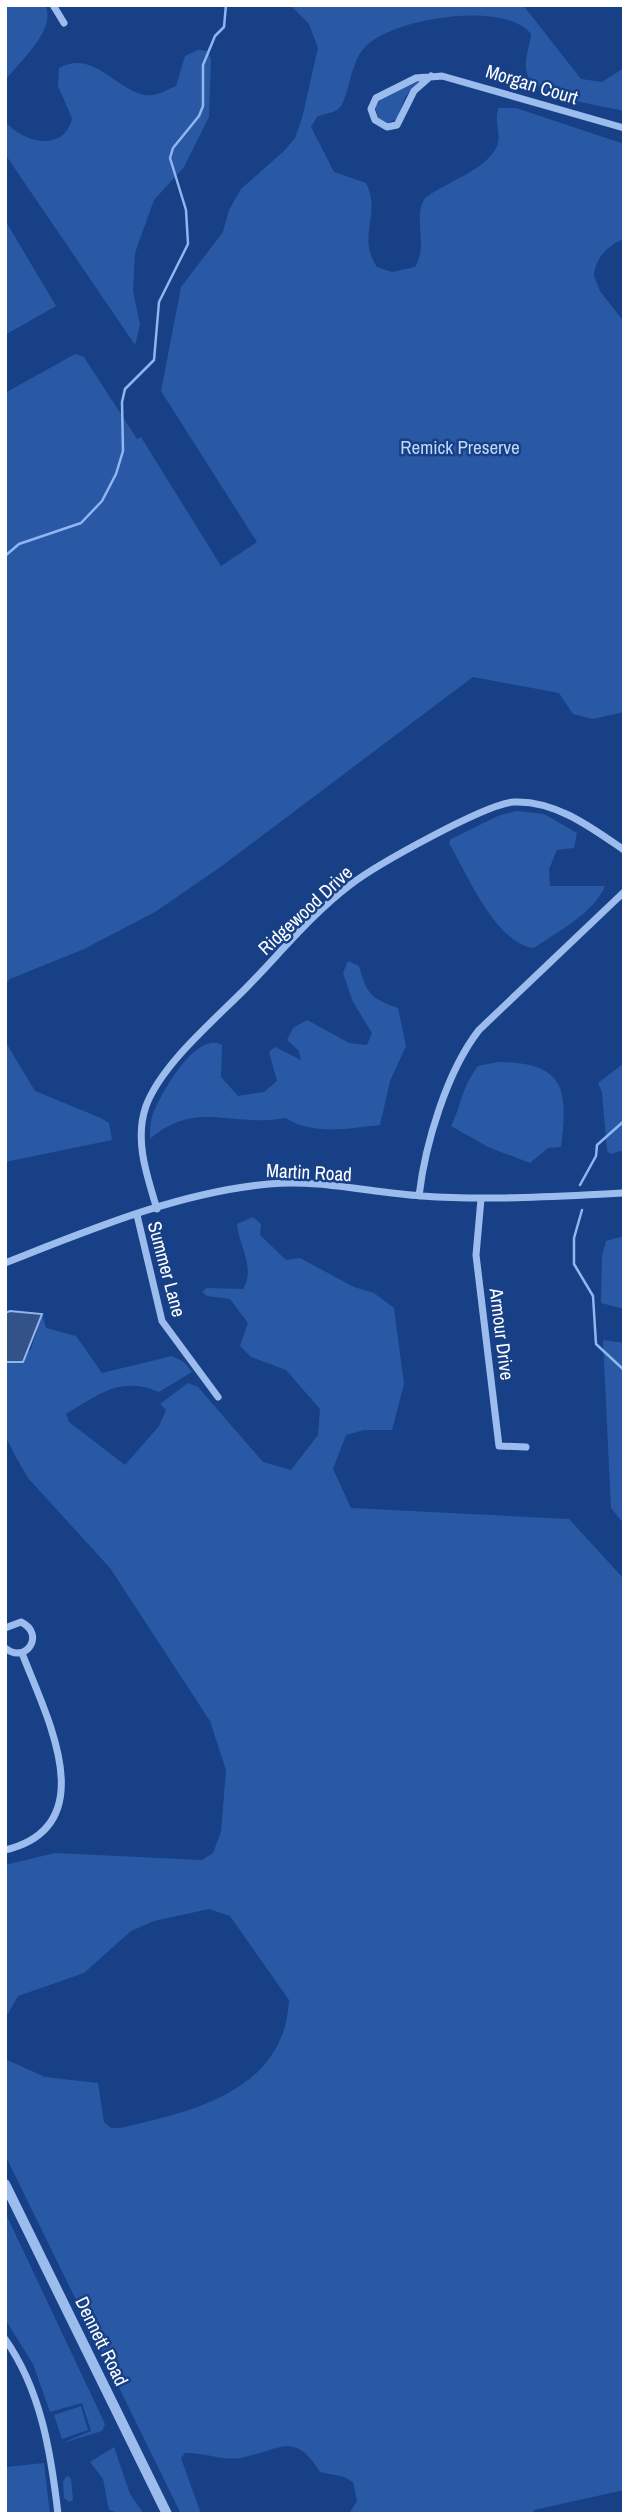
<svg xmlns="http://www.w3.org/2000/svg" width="629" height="2519" viewBox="0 0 629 2519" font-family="'Archivo Narrow',sans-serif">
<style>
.green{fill:#2959a5}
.water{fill:#335287;stroke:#8fb6f0;stroke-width:2}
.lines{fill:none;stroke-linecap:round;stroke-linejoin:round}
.stream{stroke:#8fb6f0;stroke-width:2.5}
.minor{stroke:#9dbcee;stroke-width:7}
.tertiary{stroke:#9dbcee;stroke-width:10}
.labels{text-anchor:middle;stroke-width:5;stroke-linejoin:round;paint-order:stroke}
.street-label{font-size:19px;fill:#fff;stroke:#174087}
.park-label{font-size:19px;fill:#c2d8fa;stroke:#174087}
</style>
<rect width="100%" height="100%" fill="#174087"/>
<path class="green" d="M5 5H45C58 29 18 63 5 81Z
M290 5H523L581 79 602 82 624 68V111C603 106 537 97 528 76 522 63 530 47 531 34 504 0 393 18 365 47 349 63 349 103 337 110 332 113 323 114 317 117L311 127 334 172 366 183C382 215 356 236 377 267L392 272 415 267C429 245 412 218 425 198 444 183 487 170 497 146 502 134 493 120 499 108H516L624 144V239C608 245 595 258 594 276L600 291 624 322V712L593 719 573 714 559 693 473 677 219 868 155 912 84 949 10 979 5 985V393L75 354 84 357 137 439 141 437 221 566 257 542 161 391 181 287 223 232 229 210 241 189 284 151 295 138 302 118 318 48 309 24Z
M198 50 208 51 211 60 209 117 184 167 154 200 135 253 133 291 140 325 135 345 5 154V121C22 143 65 153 72 118L58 86 59 68C93 49 116 90 145 95 156 97 166 90 176 86L185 56Z
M421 80 405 97 397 119 387 123 380 121 375 108 382 97Z
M5 220 56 306 5 335Z
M517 811 544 814 577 833 574 848 557 850 549 869 550 886H605C594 913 557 932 534 948 496 944 467 874 449 843L451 839 498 816Z
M348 961 359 966C367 994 370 998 398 1008L406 1046 390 1081 380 1125C350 1128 313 1136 286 1118 232 1128 196 1099 150 1139 150 1131 150 1124 152 1117 159 1096 196 1030 222 1045L221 1077 238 1096 264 1092 277 1081 269 1052 275 1047 301 1060 299 1051 287 1040 293 1028 307 1020 349 1043 367 1045 372 1033 353 1002 343 973Z
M5 1041 35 1091 101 1118 109 1123 112 1140 5 1162Z
M498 1062C566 1063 568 1089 561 1147L548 1148 530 1163 488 1147 451 1126C463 1102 460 1090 478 1066Z
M624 1063V1150L611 1154 607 1151 602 1092 598 1083Z
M253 1217 261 1224 260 1235 286 1260 300 1258 354 1287 374 1293 394 1308 404 1384 392 1430H364L346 1435 333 1469 351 1508 569 1519 624 1579V2490L534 2510 533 2514H349L357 2501 353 2482 344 2477 320 2472C294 2429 279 2451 240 2458 223 2461 203 2452 185 2453L181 2458 201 2514H181L5 2155V2059L45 2077 98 2083 104 2122 111 2128H120C192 2112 285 2091 289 2000L230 1916 209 1909 154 1921 131 1931 84 1973 18 1996 5 2019V1865L55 1853 202 1860 213 1853 221 1832 226 1770 210 1721 110 1568 28 1478 17 1459 5 1436V1362L17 1363 31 1349 42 1314 46 1328 76 1336 102 1373 172 1356 184 1362 192 1372 159 1392C120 1376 100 1394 66 1414L69 1422 125 1465 159 1426 166 1410 160 1404 188 1383 198 1387 263 1462 291 1470 318 1435 320 1409 286 1370 251 1357 240 1346 248 1323 230 1299 207 1296 202 1292 206 1288 243 1289C256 1267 239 1247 237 1224Z
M624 1236V1309L601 1303 602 1256 606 1241Z
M603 1340 624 1343V1524L611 1508Z
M5 2212 105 2424 102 2431 60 2444 91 2431 82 2403 50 2412 33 2364 5 2319Z
M81 2406 88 2430 62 2439 54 2415Z
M114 2447 130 2494 144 2514H122L109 2510 103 2479 90 2462Z
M44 2463 50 2514H5V2467Z
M67 2476 71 2478 73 2500 69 2502 64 2498 63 2481Z"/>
<path class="water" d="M10 1311 42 1314 23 1362H5V1313Z"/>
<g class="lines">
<path class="stream" d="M5 556 19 544 81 523 102 501 116 474 123 451 122 402 125 389 154 360 159 302 188 244 186 210 170 158 173 148 199 116 203 106V65L215 36 224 27 226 5
M580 1185 596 1156 597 1145 624 1121
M582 1210 574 1238V1264L593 1296 596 1344 624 1370"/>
<path class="minor" d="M53 5 64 23
M431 76 414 91 397 125 387 127 375 120 371 109 376 98 416 78C424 77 433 77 442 76L624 128
M419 1196C425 1144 447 1071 479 1030L624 892
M481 1199 476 1255 499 1446 526 1447
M157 1209C147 1176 134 1140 146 1106 162 1063 217 1018 249 985 281 952 313 913 350 885 376 865 485 804 514 802 555 800 592 828 624 850
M137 1215 162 1321 218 1397
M5 1263C89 1230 179 1192 269 1184 319 1179 372 1193 422 1196 490 1201 556 1196 624 1193
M5 1628 21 1622C46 1634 26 1665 5 1648
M5 1850C106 1826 45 1714 22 1653
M5 2339C41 2390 51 2453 58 2514"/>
<path class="tertiary" d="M5 2184 167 2514"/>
</g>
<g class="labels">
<g class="street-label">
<text transform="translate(532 84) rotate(17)" y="7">Morgan Court</text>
<text transform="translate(305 910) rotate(-43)" y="7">Ridgewood Drive</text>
<text transform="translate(309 1172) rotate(3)" y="7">Martin Road</text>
<text transform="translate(167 1269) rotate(75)" y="7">Summer Lane</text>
<text transform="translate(502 1334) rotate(83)" y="7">Armour Drive</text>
<text transform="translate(102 2341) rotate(64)" y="7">Dennett Road</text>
</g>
<g class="park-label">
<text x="460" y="454">Remick Preserve</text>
</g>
</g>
<rect width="629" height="2519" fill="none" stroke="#ffffff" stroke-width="14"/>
</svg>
